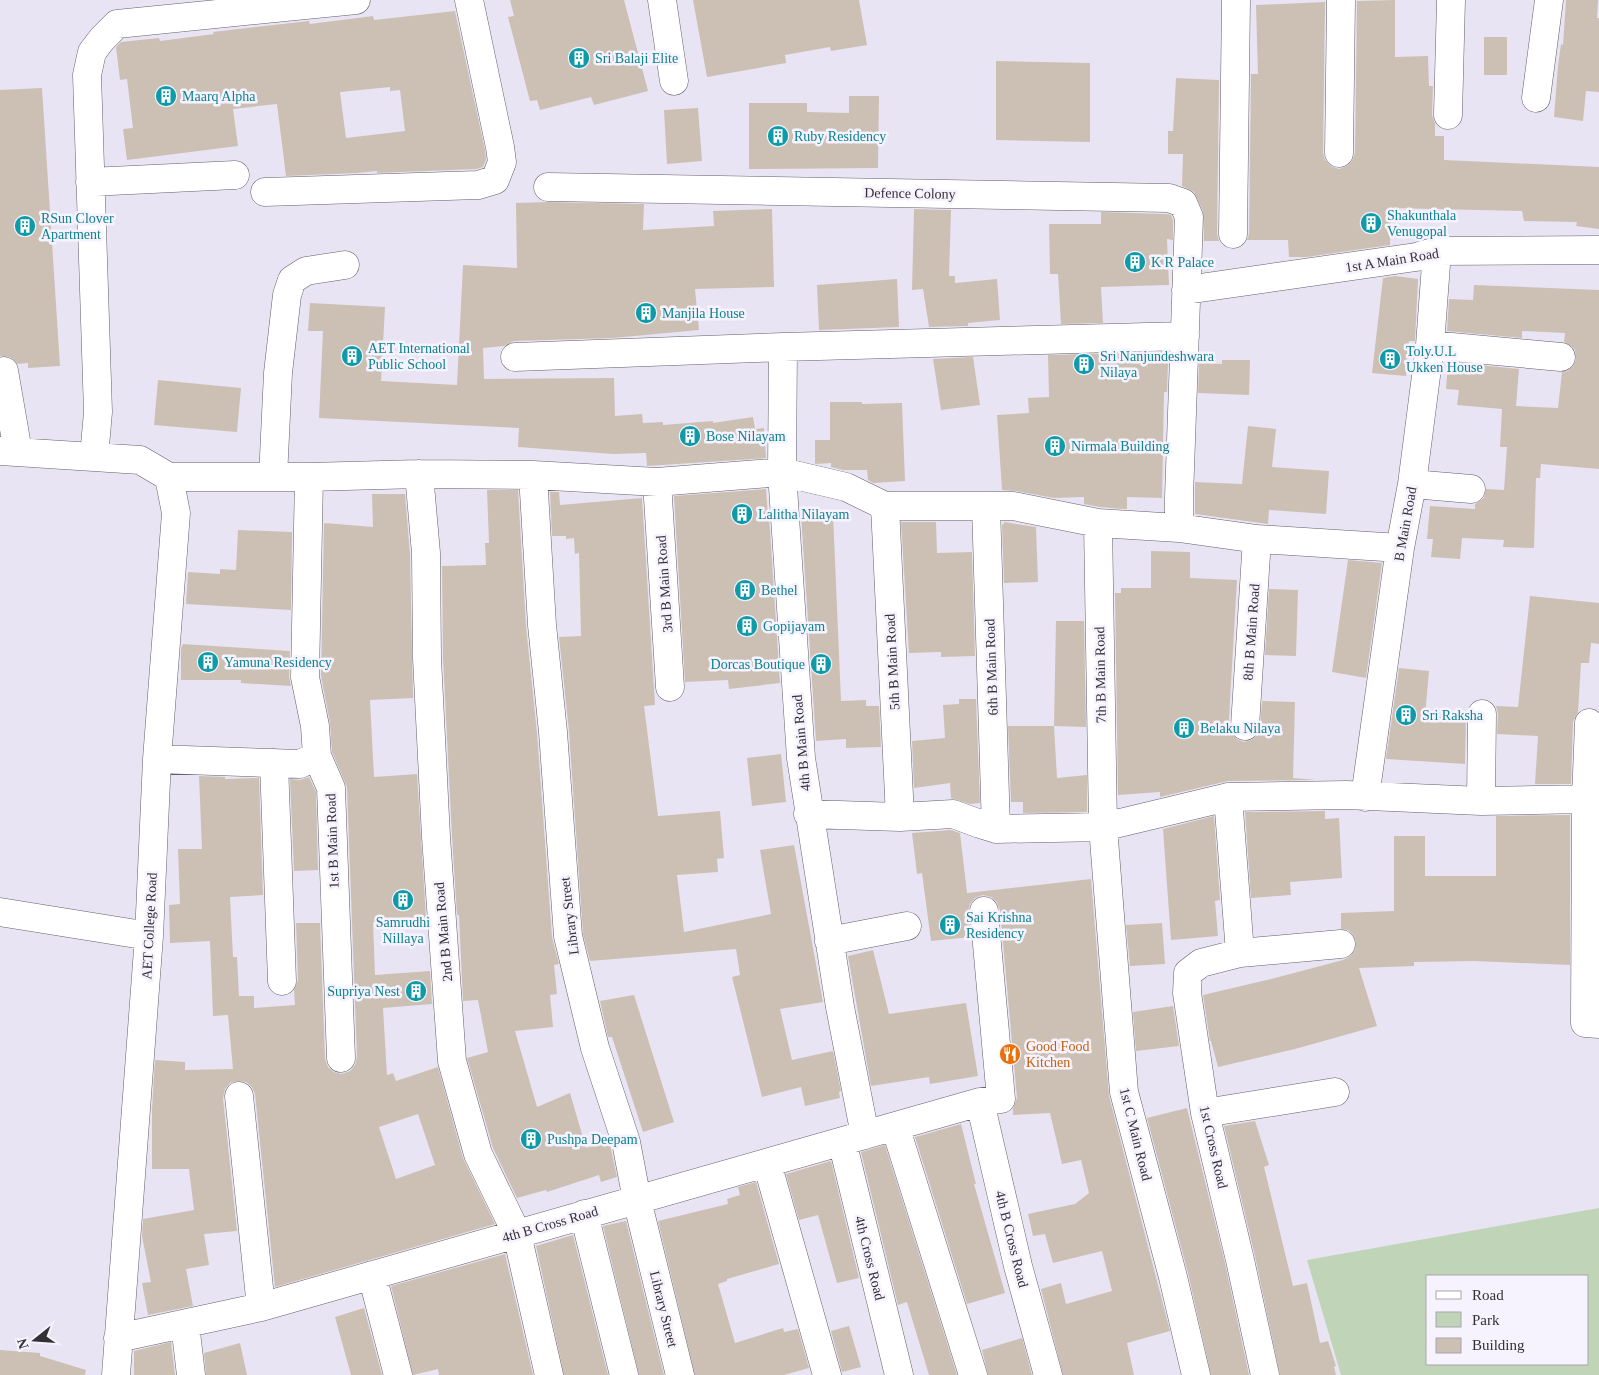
<svg xmlns="http://www.w3.org/2000/svg" width="1599" height="1375" viewBox="0 0 1599 1375" font-family="'Times New Roman',serif">
<style>
.green{fill:#c0d5b7;fill-rule:evenodd}
.building{fill:#ccc0b4;fill-rule:evenodd}
.lines{fill:none;stroke-linecap:round;stroke-linejoin:round}
.minor-casing{stroke:#635f6c;stroke-width:29}
.minor{stroke:#fff;stroke-width:28}
.labels{text-anchor:middle;stroke-width:5;stroke-linejoin:round;paint-order:stroke}
.culture-label{font-size:14px;fill:#0d838f;stroke:#f6f2fe;text-anchor:start}
.street-label{font-size:14px;fill:#333136;stroke:#f6f2fe}
.food-label{font-size:14px;fill:#c56008;stroke:#f6f2fe;text-anchor:start}
</style>
<rect width="100%" height="100%" fill="#e9e4f3"/>
<path class="green" d="M1599 1208V1375H1341L1307 1260ZM1428 1276H1588V1364H1428Z"/>
<path class="building" d="M510 0H624L648 91 594 105 591 97 540 110 537 100 530 101 508 17 514 16Z
M693 0H859L867 45 831 51 830 47 785 55 786 63 707 77Z
M1395 0V57L1428 56 1429 86H1433L1432 115 1435 123V136H1444V160L1599 167V229L1576 226 1577 222 1524 221 1522 211 1391 208 1390 245 1307 257H1289L1288 240H1247L1249 234 1251 74H1258L1256 5 1325 2 1323 153 1325 160 1331 166 1339 169 1347 166 1352 161 1355 153 1357 1Z
M1566 0H1598L1597 18H1599V92L1586 91 1583 121 1554 117 1558 66 1561 44 1563 45Z
M455 11 485 150 486 160 483 167 476 169 377 173V171L357 173 286 176 277 104 233 109 238 146 127 160 123 129 133 128 127 79 120 80 116 47 121 42 159 38 160 41 214 34 213 32 309 21 310 24 373 16 374 20ZM390 87V91L400 90 405 131 346 138 340 92Z
M1484 37H1507V75H1484Z
M996 61 1090 63V142L996 140Z
M1176 78 1219 80 1217 234 1219 241H1204L1203 211 1194 192 1182 186 1183 154H1168V131H1173Z
M42 88 60 366 28 368V363L17 364 10 357 0 356V90Z
M849 96H879L878 168 749 169V103H807V112L849 113Z
M698 108 702 161 667 164 664 110Z
M547 202 644 204 643 230 714 226 713 211 772 209 774 287 695 289 699 330 613 338 514 341 504 346 483 348 484 379 614 378 615 416 642 414 643 423 663 422V425L713 421V423L753 417 755 429 764 428 766 458 647 466 646 453 613 454 518 447 519 428 319 418 323 331H308L310 303 385 307 381 381 457 385 463 265 517 268 516 203Z
M914 209 951 210 949 276H955V283L997 279 1000 320 968 323V326L929 327 923 289 912 290Z
M1101 212 1166 214 1171 215 1173 220V240L1167 239 1169 285 1101 287 1103 323 1061 324 1058 274H1050L1049 224H1101Z
M1395 276 1418 279 1415 341H1409L1406 376 1372 373 1383 278Z
M897 279 899 327 819 330 817 285Z
M1474 285 1599 290V469L1541 464 1540 478H1536L1534 548 1503 547 1504 540 1462 538 1460 559 1431 557 1433 539H1427L1430 506 1475 509V504L1484 498 1486 489 1504 490 1507 447H1500L1502 409 1457 405 1459 390 1446 389 1448 362 1519 369 1516 406 1558 408 1562 372 1568 371 1573 366 1576 359 1575 350 1570 345 1564 342 1565 333 1522 331V338L1447 331 1449 299 1473 300Z
M1164 352V362H1168L1167 392H1164L1162 498 1127 497V509H1123L1100 507 1084 504V497L1054 498 1016 491 1002 490 997 415 1029 413 1028 398 1049 397 1048 355Z
M973 357 980 405 941 410 933 359Z
M1222 360H1250L1249 395 1198 393 1199 363 1222 364Z
M158 380 241 388 237 432 154 425Z
M830 402H862V404L902 403 905 481 873 483 868 480 867 470H843L831 467V463L815 464V440H830Z
M1248 426 1276 429 1272 467 1329 471 1326 514 1269 510 1268 524 1195 514V482L1242 484Z
M766 489 768 516H769L780 683 729 689 728 680 685 682 674 496Z
M487 490H518L526 626 537 733 552 937 559 964 554 965 557 994 550 995 553 1027 515 1031 537 1107 570 1093 586 1148 609 1140 617 1177 601 1182 599 1175 547 1192 546 1190 517 1198 493 1148 467 1058 488 1052 478 1000 463 1001 459 915H457L452 836 443 658 442 566 486 565 485 543H489Z
M550 492H559L560 505 642 498 655 705 644 706 658 816 720 811 724 858 717 859 718 872 677 875 684 932 771 914 760 850 794 845 823 1002 780 1009 792 1060 833 1051 841 1091 839 1092 840 1098 805 1106 801 1087 762 1097 732 977 740 975 736 949 590 961 583 934 569 731 559 637 581 636 579 553 575 554 574 538 566 539V536H552Z
M372 494H405L410 554 413 698 370 700 374 777 417 774 426 918 373 922 375 975 430 971 432 1004 383 1008 387 1075 393 1073 396 1081 438 1067 463 1158 495 1224 275 1287 255 1094 252 1087 246 1082 237 1081 230 1083 225 1089 223 1098 237 1231 204 1234 209 1265 186 1269 193 1306 148 1315 142 1283 151 1282 142 1236 143 1219 194 1210 189 1169H152V1109L155 1060 185 1062V1070L233 1069 228 1015 213 1016 210 941 170 943 169 905 180 904 178 849H202L199 776 225 777V779L259 778 263 895 230 897 233 957H237L239 996H254V1008L295 1005 294 990 298 980 296 923H320L325 1059 328 1067 334 1072 341 1074 350 1071 355 1065 357 1057 347 787 332 752 330 723 321 676 324 523 373 527ZM418 1114 435 1165 396 1179 379 1127Z
M833 514 841 701 866 700V706H879L881 747 846 748V739L816 741 801 515Z
M901 522H936L937 553 972 552 975 656 941 657V652L909 653Z
M1004 522 1036 527 1038 582 1004 583 1002 524H1004Z
M238 530 292 532 291 610 186 604 188 572 220 574V569L236 570Z
M1151 551 1190 552V578L1237 580 1230 700 1229 725 1231 732 1237 739 1244 742 1251 740 1258 735 1260 727 1262 701 1295 702 1293 778 1316 780 1228 781 1160 797V792L1118 795 1115 593H1121V588H1151Z
M1348 560 1382 563 1366 678 1332 672Z
M1269 589 1298 590 1296 656 1265 655Z
M1530 596 1599 603V644L1591 643 1589 663H1581L1578 712 1573 722 1571 784H1535L1538 736 1497 734 1498 714 1496 706 1518 707Z
M1056 621H1084L1086 727 1054 726Z
M183 644 290 651 289 677 291 686 241 683V680H181V648Z
M1399 668 1429 671 1425 716 1466 718 1465 764 1386 759Z
M959 699H976L980 803 970 804 951 798 950 783 914 788 912 741 945 738 943 705 959 704Z
M1008 726H1054L1057 778 1087 775V812L1023 813V802H1011Z
M781 754 786 802 752 806 747 758Z
M309 777 316 792 318 870 294 871 290 779 300 780Z
M1325 811V819L1339 818 1342 878 1290 882 1291 895 1251 898 1245 812Z
M1570 815V965L1474 961 1414 962V966L1359 968 1377 1026 1295 1049 1218 1067 1211 1041H1210L1203 995 1275 978 1343 960 1350 956 1355 950 1356 942 1353 935 1348 930 1341 929V913L1394 911V836H1425V876H1496V816Z
M1214 816 1220 900 1215 901 1218 936 1171 940 1163 829Z
M951 830 960 833 967 893 1091 879 1109 1096 1170 1331 1127 1343 1134 1375H1063L1041 1289 1061 1283 1066 1304 1112 1291 1102 1251 1053 1263 1045 1234 1033 1236 1028 1214 1075 1204 1089 1193 1081 1160 1062 1164 1050 1113 1013 1115V1108L1017 1098 1000 910 997 902 991 897 983 895 975 898 970 904 968 912 971 937 931 941 922 873 917 874 912 833Z
M1162 923 1165 964 1130 966 1126 925Z
M873 950 889 1014 966 1003 978 1076 930 1084 929 1077 871 1086 848 956Z
M634 995 674 1122 643 1132 612 1037H608L600 1001Z
M1173 1006 1179 1046 1136 1051 1133 1012Z
M1187 1108 1225 1263 1249 1375H1211L1188 1273 1147 1118Z
M1255 1121 1269 1165 1264 1167 1293 1286 1307 1283 1320 1343 1328 1341 1336 1366 1334 1367 1336 1375H1280L1255 1256 1224 1126Z
M961 1124 976 1184H974L1005 1293 967 1304 915 1137Z
M885 1145 957 1375H929L907 1302 898 1305 861 1152Z
M831 1161 859 1278 837 1283 818 1215 799 1220 786 1174Z
M756 1182 779 1264 727 1279V1281L718 1284 735 1343 783 1328 784 1332 798 1329 809 1368 784 1375H695L658 1221 728 1204 727 1199 740 1195 738 1187Z
M626 1221 664 1375H639L603 1226Z
M573 1235 608 1375H564L536 1246Z
M505 1254 533 1375H439L438 1369 413 1375 391 1286Z
M364 1308 382 1375H351L335 1317Z
M849 1326 861 1367 842 1372 831 1331Z
M1022 1338 1032 1375H988L982 1350Z
M171 1342 175 1375H134V1351Z
M240 1343 247 1375H206L204 1353Z
M0 1350 40 1353V1356L86 1370 85 1375H0Z"/>
<g class="lines">
<g class="minor-casing">
<path id="minor" d="M662 0 674 81
M1536 98 1549 0
M1448 115 1451 0
M1339 153 1341 0
M90 182 235 175
M548 187 1169 198 1183 203 1189 217 1179 497V528
M265 192 478 185 495 180 502 162 500 147 469 0
M1233 234 1236 0
M1186 290 1416 257 1437 251 1599 250
M1430 345 1561 357
M783 347 782 472 801 758 840 1007 865 1135
M515 357 783 347 1185 336
M4 371 18 452
M0 451 140 460 169 477H309L419 474 533 475 657 482 782 472 846 487 885 506H1013L1098 523 1179 528 1257 539 1400 548
M94 457 98 412 87 75 92 52 102 39 117 24 356 0
M419 474 426 553 427 658 436 837 452 1061 478 1154 517 1234 549 1375
M533 475 542 625 553 732 568 936 595 1048 626 1142 637 1200 680 1375
M273 477 278 373 287 295 292 280 306 271 345 265
M309 477 305 677 315 726 317 756 331 788 341 1058
M657 482 670 687
M1412 484 1471 489
M885 506 900 817
M986 506 996 829
M1098 523 1103 827 1124 1092 1173 1277 1196 1375
M1589 723 1586 799 1599 800
M1245 726 1257 539
M157 759 300 764 317 756
M274 763 282 981
M1228 797 1240 953 1201 963 1188 973 1187 993 1205 1113 1240 1260 1265 1375
M1365 797 1400 548 1412 484 1430 345 1437 251
M1481 801 1482 714
M808 814 900 817 953 814 980 824 996 829 1103 827 1228 797 1346 795 1481 801 1586 799 1585 1023 1599 1024
M0 912 149 936
M829 941 907 926
M1240 953 1341 944
M239 1096 261 1307
M980 1102 1018 1266 1048 1375
M1205 1113 1335 1092
M895 1126 973 1375
M842 1141 899 1375
M767 1163 827 1375
M584 1214 624 1375
M372 1275 398 1375
M185 1324 191 1375
M118 1338 261 1307 980 1102 1001 1099 984 911
M116 1375 149 936 157 759 176 513 169 477"/>
</g>
<use href="#minor" class="minor"/>
</g>
<defs>
<g id="building-disc" transform="scale(1.125)"><circle r="9.5" fill="#0f9aa8" stroke="#f6f2fe"/><path d="M-4-6H4V6H1V3H-1V6H-4ZM-2.5-4.3h1.7v1.8h-1.7ZM.8-4.3h1.7v1.8H.8ZM-2.5-1h1.7V.8h-1.7ZM.8-1h1.7V.8H.8Z" fill="#fff"/></g>
<g id="restaurant-disc" transform="scale(1.125)"><circle r="9.5" fill="#e8710a" stroke="#f6f2fe"/><path d="M-5-6h1v4h1v-4h1v4h1v-4h1v5L-1.5 .5V6h-2V.5L-5-1ZM5-6V6H3V1.5H1.5Q1.5-4 5-6Z" fill="#fff"/></g>
</defs>
<g fill-rule="evenodd">
<use href="#building-disc" x="579" y="58"/>
<use href="#building-disc" x="166" y="96"/>
<use href="#building-disc" x="778" y="136"/>
<use href="#building-disc" x="1371" y="223"/>
<use href="#building-disc" x="25" y="226"/>
<use href="#building-disc" x="1135" y="262"/>
<use href="#building-disc" x="646" y="313"/>
<use href="#building-disc" x="352" y="356"/>
<use href="#building-disc" x="1390" y="359"/>
<use href="#building-disc" x="1084" y="364"/>
<use href="#building-disc" x="690" y="436"/>
<use href="#building-disc" x="1055" y="446"/>
<use href="#building-disc" x="742" y="514"/>
<use href="#building-disc" x="745" y="590"/>
<use href="#building-disc" x="747" y="626"/>
<use href="#building-disc" x="208" y="662"/>
<use href="#building-disc" x="821" y="664"/>
<use href="#building-disc" x="1406" y="715"/>
<use href="#building-disc" x="1184" y="728"/>
<use href="#building-disc" x="403" y="900"/>
<use href="#building-disc" x="950" y="925"/>
<use href="#building-disc" x="416" y="991"/>
<use href="#restaurant-disc" x="1010" y="1054"/>
<use href="#building-disc" x="531" y="1139"/>
</g>
<g class="labels">
<g class="culture-label">
<text x="595" y="63">Sri Balaji Elite</text>
<text x="182" y="101">Maarq Alpha</text>
<text x="794" y="141">Ruby Residency</text>
<text x="1387" y="220">Shakunthala<tspan x="1387" dy="16">Venugopal</tspan></text>
<text x="41" y="223">RSun Clover<tspan x="41" dy="16">Apartment</tspan></text>
<text x="1151" y="267">K R Palace</text>
<text x="662" y="318">Manjila House</text>
<text x="368" y="353">AET International<tspan x="368" dy="16">Public School</tspan></text>
<text x="1406" y="356">Toly.U.L<tspan x="1406" dy="16">Ukken House</tspan></text>
<text x="1100" y="361">Sri Nanjundeshwara<tspan x="1100" dy="16">Nilaya</tspan></text>
<text x="706" y="441">Bose Nilayam</text>
<text x="1071" y="451">Nirmala Building</text>
<text x="758" y="519">Lalitha Nilayam</text>
<text x="761" y="595">Bethel</text>
<text x="763" y="631">Gopijayam</text>
<text x="224" y="667">Yamuna Residency</text>
<text x="805" y="669" text-anchor="end">Dorcas Boutique</text>
<text x="1422" y="720">Sri Raksha</text>
<text x="1200" y="733">Belaku Nilaya</text>
<text x="966" y="922">Sai Krishna<tspan x="966" dy="16">Residency</tspan></text>
<text x="403" y="927" text-anchor="middle">Samrudhi<tspan x="403" dy="16">Nillaya</tspan></text>
<text x="400" y="996" text-anchor="end">Supriya Nest</text>
<text x="547" y="1144">Pushpa Deepam</text>
</g>
<g class="street-label">
<text transform="translate(910 193) rotate(1)" y="5">Defence Colony</text>
<text transform="translate(1392 260) rotate(-9)" y="5">1st A Main Road</text>
<text transform="translate(1405 524) rotate(-80)" y="5">B Main Road</text>
<text transform="translate(664 584) rotate(-94)" y="5">3rd B Main Road</text>
<text transform="translate(1251 632) rotate(-86)" y="5">8th B Main Road</text>
<text transform="translate(892 662) rotate(-93)" y="5">5th B Main Road</text>
<text transform="translate(991 667) rotate(-92)" y="5">6th B Main Road</text>
<text transform="translate(1100 675) rotate(-91)" y="5">7th B Main Road</text>
<text transform="translate(801 743) rotate(-95)" y="5">4th B Main Road</text>
<text transform="translate(332 841) rotate(-92)" y="5">1st B Main Road</text>
<text transform="translate(569 916) rotate(-97)" y="5">Library Street</text>
<text transform="translate(149 926) rotate(-87)" y="5">AET College Road</text>
<text transform="translate(443 932) rotate(-95)" y="5">2nd B Main Road</text>
<text transform="translate(1136 1134) rotate(76)" y="5">1st C Main Road</text>
<text transform="translate(1214 1147) rotate(77)" y="5">1st Cross Road</text>
<text transform="translate(550 1224) rotate(-16)" y="5">4th B Cross Road</text>
<text transform="translate(1012 1239) rotate(76)" y="5">4th B Cross Road</text>
<text transform="translate(870 1258) rotate(76)" y="5">4th Cross Road</text>
<text transform="translate(664 1309) rotate(76)" y="5">Library Street</text>
</g>
<g class="food-label">
<text x="1026" y="1051">Good Food<tspan x="1026" dy="16">Kitchen</tspan></text>
</g>
</g>
<rect x="1426" y="1275" width="162" height="90" fill="#f6f2fe" stroke="#a8a5ae"/>
<rect x="1436" y="1291" width="25" height="8" fill="#ffffff" stroke="#a8a5ae"/>
<text x="1472" y="1300" font-size="15" fill="#333136">Road</text>
<rect x="1436" y="1312" width="25" height="15" fill="#c0d5b7" stroke="#a8a5ae"/>
<text x="1472" y="1325" font-size="15" fill="#333136">Park</text>
<rect x="1436" y="1338" width="25" height="15" fill="#ccc0b4" stroke="#a8a5ae"/>
<text x="1472" y="1350" font-size="15" fill="#333136">Building</text>
<g transform="translate(35 1340) rotate(253)" stroke="#f6f2fe" stroke-width="4" paint-order="stroke">
<path d="M0-4L9 19L0 12L-9 19Z" fill="#333136"/>
<text y="-8" font-size="14" font-weight="bold" text-anchor="middle" fill="#333136">N</text>
</g>
</svg>
